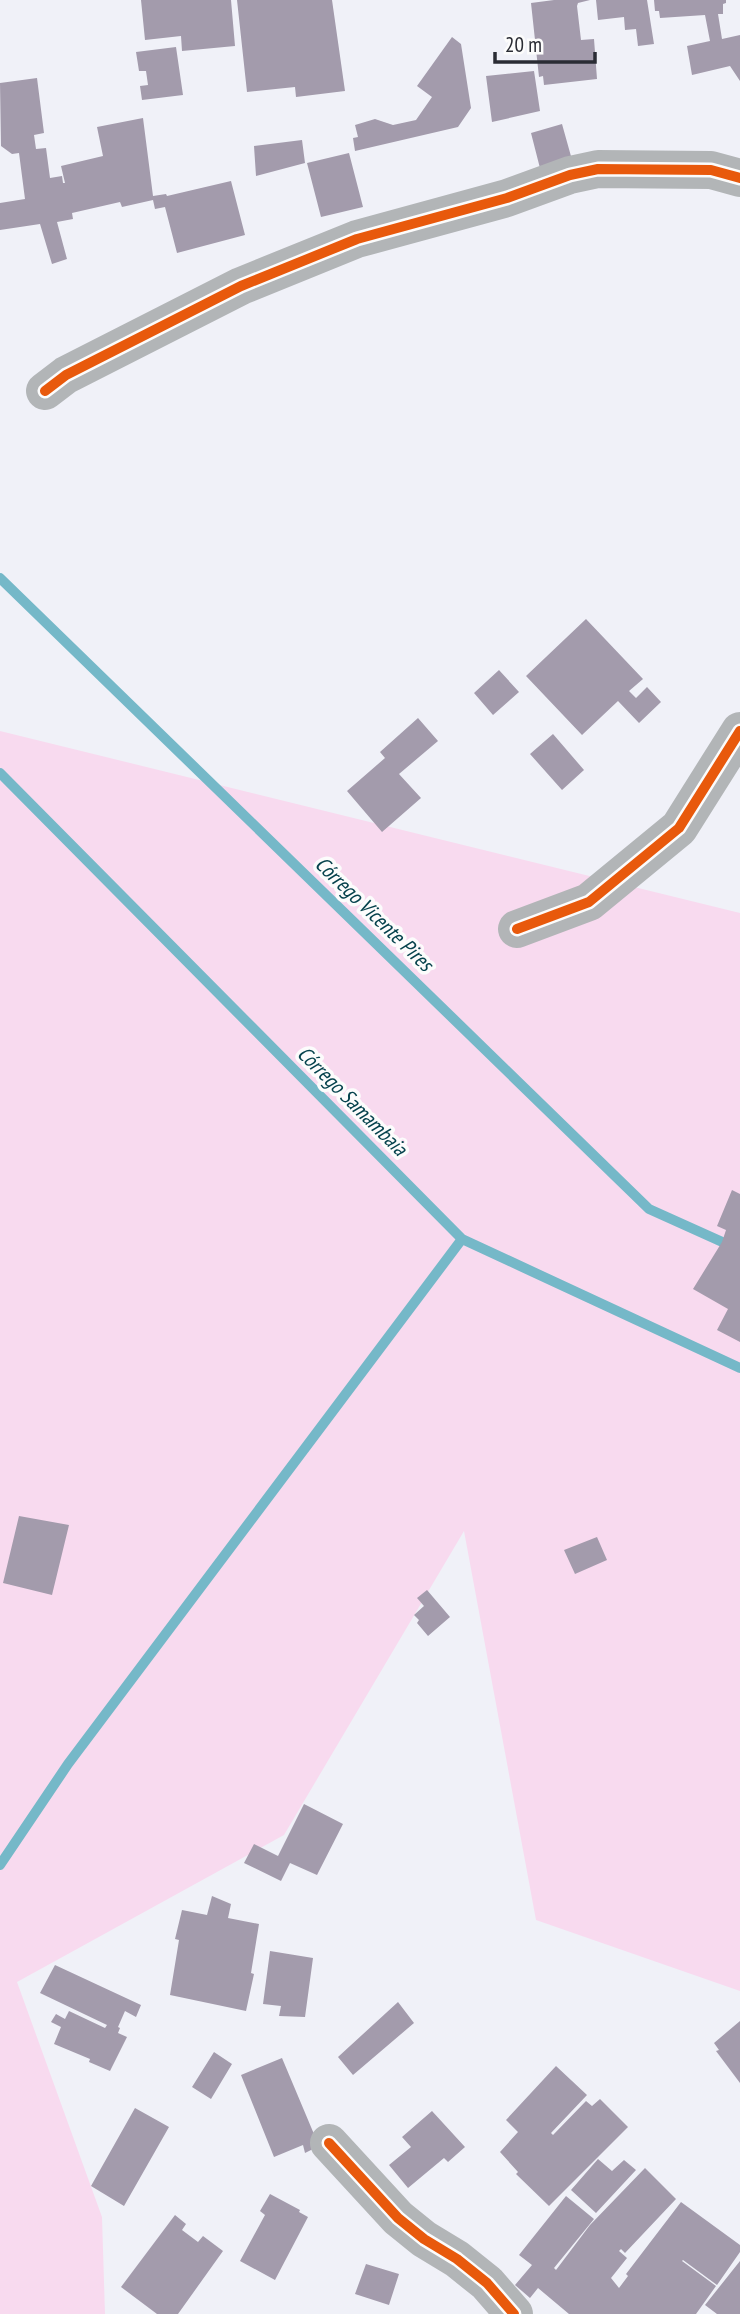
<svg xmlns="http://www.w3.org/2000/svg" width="740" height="2314" viewBox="0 0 740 2314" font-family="'PT Sans Narrow',sans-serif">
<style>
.green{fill:#f8daef}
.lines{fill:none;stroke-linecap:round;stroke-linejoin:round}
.stream{stroke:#75b8c8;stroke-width:10}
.building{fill:#a39bac}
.street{stroke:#b2b5b7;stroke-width:38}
.cycleway-casing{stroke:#fcfcfc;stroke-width:15}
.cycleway{stroke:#e8590c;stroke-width:10}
.labels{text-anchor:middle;stroke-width:7;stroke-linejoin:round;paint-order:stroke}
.water-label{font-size:21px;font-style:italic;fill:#06424d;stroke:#fcfcfc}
</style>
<rect width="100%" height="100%" fill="#f0f1f8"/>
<path class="green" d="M0 731 740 913V1991L536 1920 464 1531 284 1835 17 1982 102 2217 105 2314H0Z"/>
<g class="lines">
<path class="stream" d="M0 578 649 1209 740 1250
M0 773 462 1239 740 1368
M0 1865 68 1764 462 1239"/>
</g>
<path class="building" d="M141 0H231L235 46 182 51 181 36 145 40Z
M237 0H332L345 91 296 97 295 87 247 92Z
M554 0H590L578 3 577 6 581 40 594 39 597 79 544 85 543 76 539 77 531 3Z
M596 0H647L654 44 638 46 636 29 625 30 624 17 598 20Z
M654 0H726V3L723 4V14H718L722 39 740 35V81L730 66 692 75 687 46 710 41 705 15 660 18 659 11H655Z
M452 37 461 44 471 108 458 127 355 151 353 138 358 137 355 125 375 119 393 125 416 120 432 97 417 86Z
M176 47 183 95 142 100 140 86 148 85 146 71H139L136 52Z
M534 71 540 111 492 122 486 76Z
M37 78 44 133 34 135 36 149 46 148 50 178 62 176 63 183H65L61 166 103 156 97 127 143 118 153 196 166 194 167 196 231 181 245 235 177 253 165 207 155 209 153 200 122 207 120 202 72 213 73 219 57 222 67 259 52 264 40 224 0 230V203L25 199 19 153 12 154 1 146 0 83Z
M562 124 574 167 542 176 531 133Z
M302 140 305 163 256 176 254 146Z
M349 153 363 207 321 217 307 163Z
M586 619 643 679 629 691 636 698 647 687 661 702 639 723 618 701 582 735 526 676Z
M499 670 519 692 493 715 474 693Z
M418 718 438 741 399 774 421 798 382 832 347 791 385 758 380 752Z
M553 734 584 770 562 790 530 754Z
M732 1190 740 1194V1342L717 1330 728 1309 693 1289 722 1242 726 1230 717 1226Z
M19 1516 69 1525 52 1595 3 1583Z
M597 1537 607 1560 575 1574 564 1550Z
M427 1590 450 1617 428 1636 417 1623 419 1620 414 1615 424 1606 417 1598Z
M304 1804 343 1824 317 1875 290 1863 281 1881 244 1863 254 1844 278 1856Z
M212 1896 231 1904 228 1918 259 1924 251 1973 254 1974 246 2011 170 1995 179 1940 175 1939 182 1910 207 1915Z
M270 1951 313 1958 305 2017 279 2016 281 2006 263 2004Z
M55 1965 141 2005 136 2017 125 2011 118 2027 120 2028 118 2033 127 2037 110 2071 89 2062 90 2059 54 2044 61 2027 51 2022 56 2014 65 2019 69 2011 105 2028 107 2025 40 1993Z
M398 2002 414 2023 353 2075 338 2057Z
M740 2021V2083L716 2051 719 2050 714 2043Z
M214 2052 232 2064 211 2099 192 2087Z
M282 2058 319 2146 305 2153 303 2145 274 2157 241 2075Z
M556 2066 587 2095 551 2133 553 2135 586 2101 592 2106 600 2099 628 2127 549 2206 516 2174 518 2172 500 2152 518 2132 506 2120Z
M135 2108 169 2127 124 2206 91 2186Z
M432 2111 465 2147 448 2162 444 2158 408 2188 389 2165 411 2147 402 2137Z
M598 2159 612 2171 624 2160 636 2170 596 2213 571 2190Z
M645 2168 676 2199 625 2253 621 2249 619 2251 627 2258 611 2278 619 2288 628 2276 626 2274 681 2202 740 2245V2252L717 2285 683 2260 682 2261 716 2286 696 2314H569L538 2288 530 2298 515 2285 532 2265 519 2255 566 2196 594 2219 554 2268 556 2270 590 2225Z
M270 2194 300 2210 299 2212 308 2217 275 2280 240 2261 265 2215 260 2211Z
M175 2215 186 2224 182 2230 198 2242 203 2236 223 2251 178 2314H157L121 2287Z
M740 2261V2314H717L705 2305Z
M366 2264 399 2274 389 2305 355 2294Z"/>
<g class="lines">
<path class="street" d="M45 391 66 375 241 286 357 239 507 198 570 175 598 169 711 170 740 178
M517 929 589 902 679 828 740 731
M329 2143 398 2218 424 2239 457 2259 487 2283 514 2314"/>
<g class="cycleway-casing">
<path id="cycleway" d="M45 391 66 375 241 286 357 239 507 198 570 175 598 169 711 170 740 178
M517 929 589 902 679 828 740 731
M329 2143 398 2218 424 2239 457 2259 487 2283 514 2314"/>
</g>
<use href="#cycleway" class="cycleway"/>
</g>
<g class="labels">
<g class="water-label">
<text transform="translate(374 914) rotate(44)" y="7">Córrego Vicente Pires</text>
<text transform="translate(352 1101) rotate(45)" y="7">Córrego Samambaia</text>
</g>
</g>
<path d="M495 52v10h100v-10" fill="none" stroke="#2a2c34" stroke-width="3.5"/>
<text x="505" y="52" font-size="21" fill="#2a2c34" stroke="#fcfcfc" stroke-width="5" paint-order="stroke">20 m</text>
</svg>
